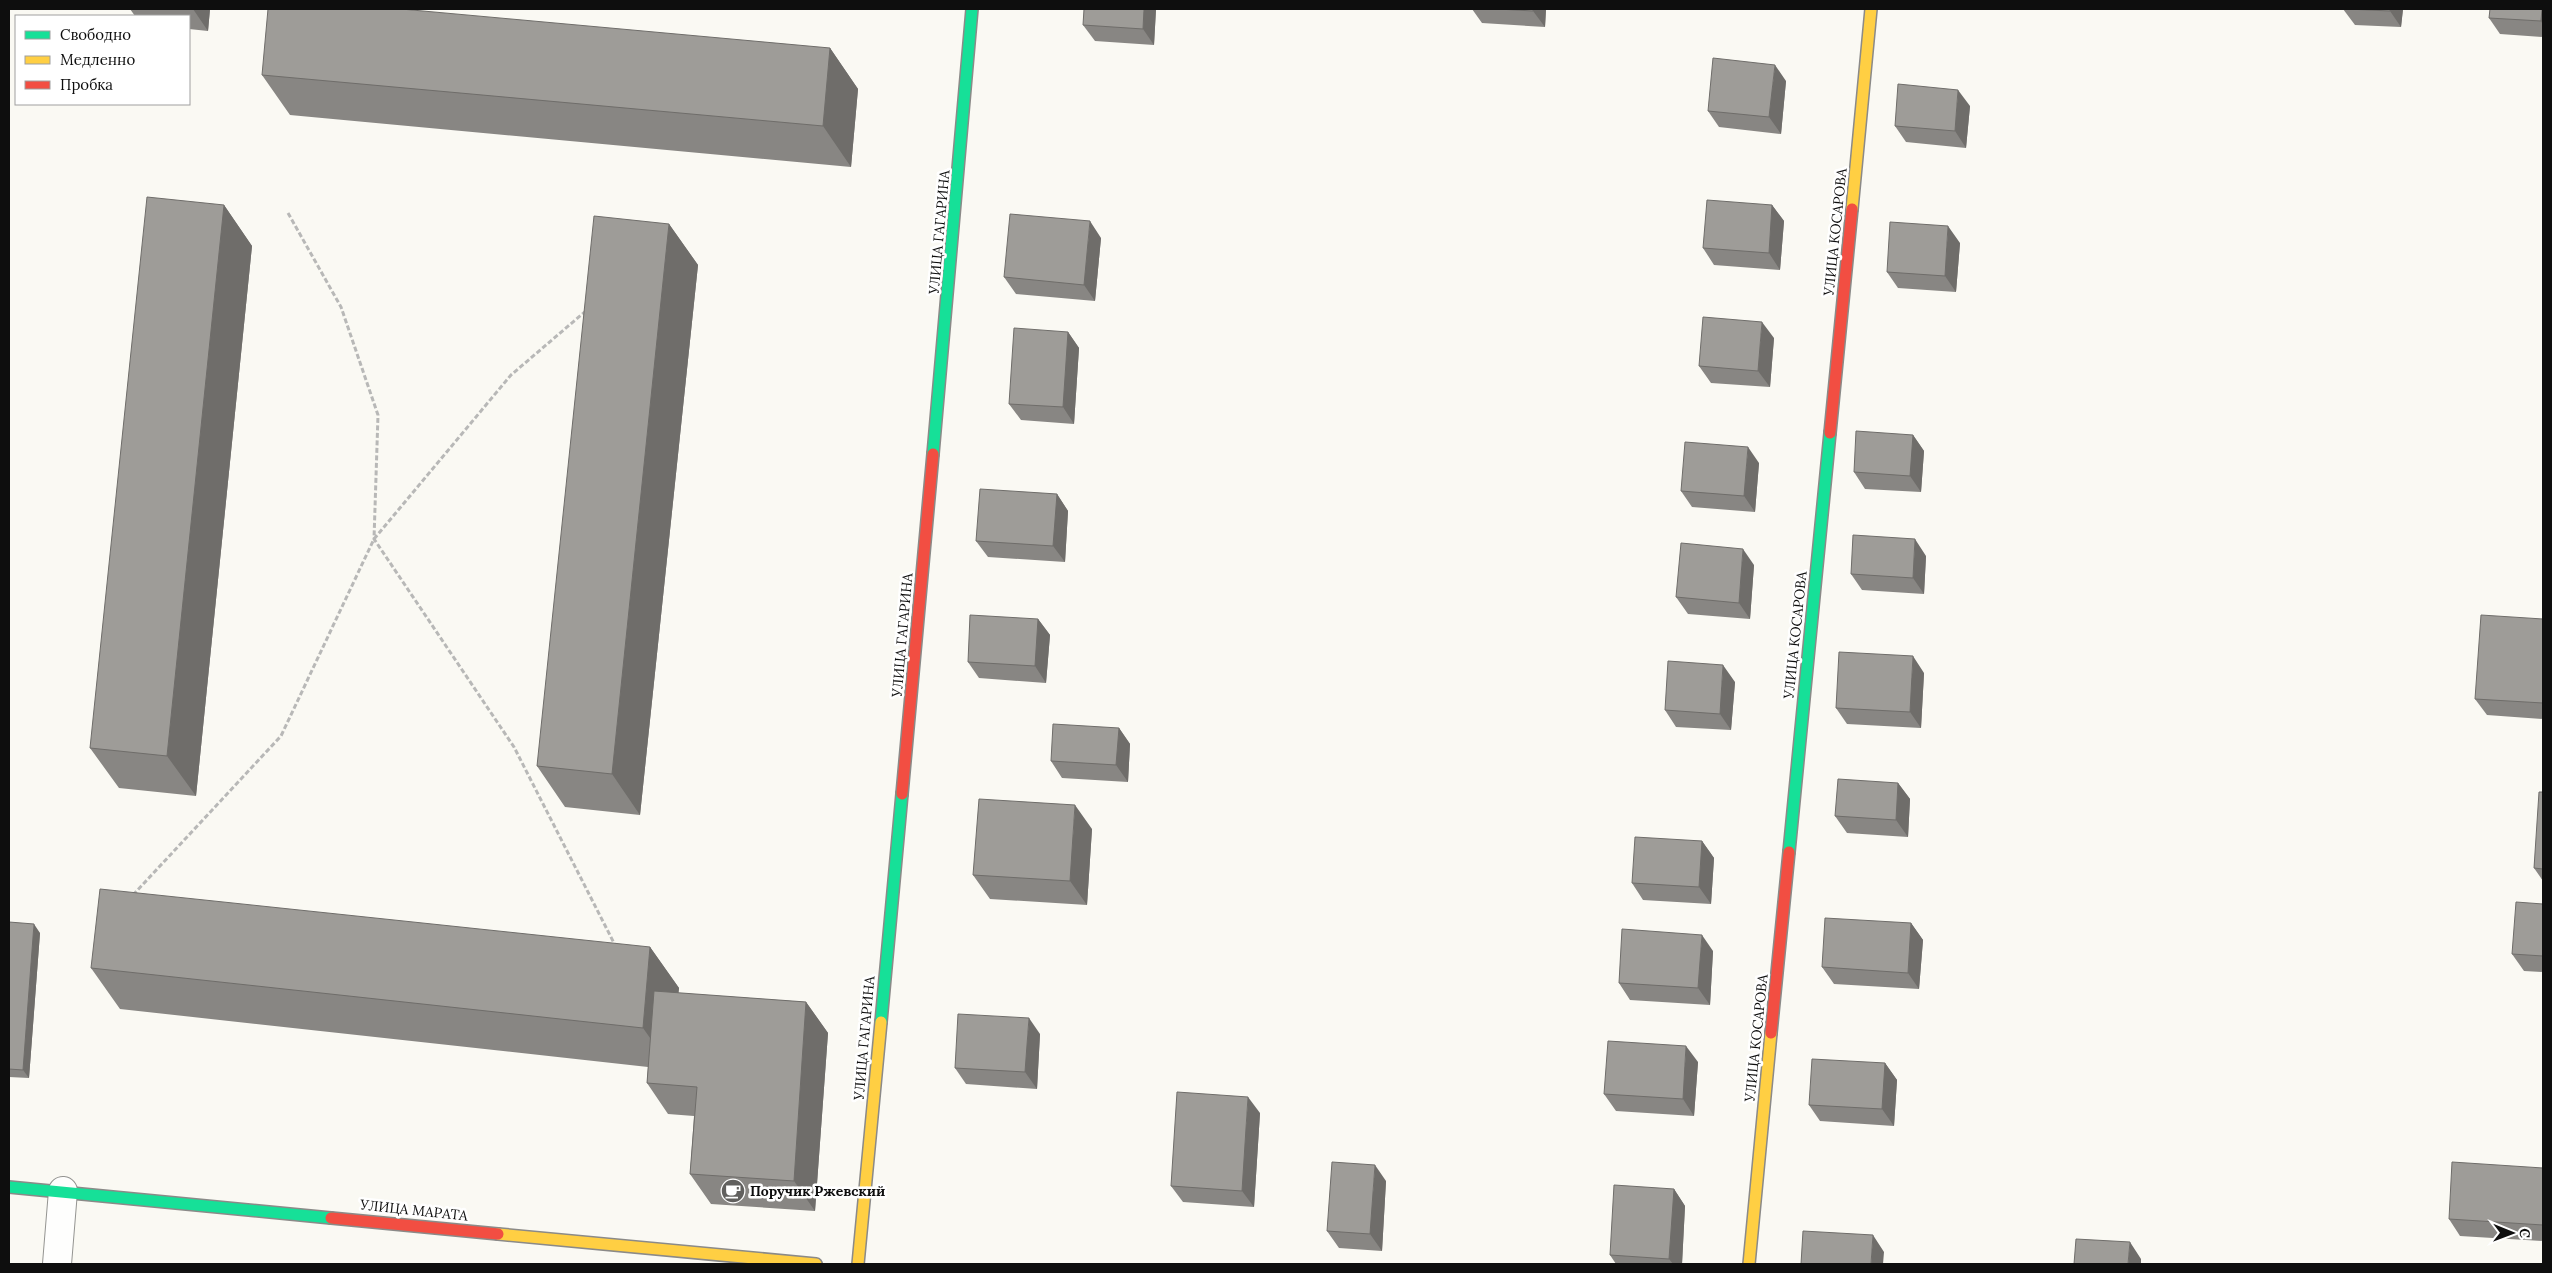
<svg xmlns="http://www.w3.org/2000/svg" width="2552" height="1273" viewBox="0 0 2552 1273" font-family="Lora,serif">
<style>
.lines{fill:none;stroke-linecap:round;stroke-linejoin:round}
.street-casing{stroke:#949491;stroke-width:30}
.fast-casing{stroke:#8b8a88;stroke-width:14}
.slow-casing{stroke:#8b8a88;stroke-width:14}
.jam-casing{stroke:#8b8a88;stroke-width:14}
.path{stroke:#b8b8b7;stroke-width:3;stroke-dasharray:5 2.5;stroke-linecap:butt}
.street{stroke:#fefefd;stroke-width:28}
.fast{stroke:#16e098;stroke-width:11}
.slow{stroke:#ffcf43;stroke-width:11}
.jam{stroke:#f24e42;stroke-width:11}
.wall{fill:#888683}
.shaded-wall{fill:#6f6d6a}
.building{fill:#9e9c98;stroke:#6f6d6a}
.labels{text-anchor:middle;stroke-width:5;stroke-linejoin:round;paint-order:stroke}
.street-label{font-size:14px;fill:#0e0e0e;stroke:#fff}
.poi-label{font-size:14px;font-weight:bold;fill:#0e0e0e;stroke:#fff;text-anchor:start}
</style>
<rect width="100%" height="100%" fill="#faf9f3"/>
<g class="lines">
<g class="street-casing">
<path id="street" d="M57 1264 63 1191"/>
</g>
<g class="fast-casing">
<path id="fast" d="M933 454 972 9
M1789 852 1830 433
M881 1022 902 794
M9 1187 331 1218"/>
</g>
<g class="slow-casing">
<path id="slow" d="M1852 209 1871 9
M498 1234 816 1264
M858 1264 881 1022
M1749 1264 1771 1033"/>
</g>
<g class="jam-casing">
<path id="jam" d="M1830 433 1852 209
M902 794 933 454
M1771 1033 1789 852
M331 1218 498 1234"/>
</g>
<path class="path" d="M288 213 341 307 378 415 374 539 514 747 615 945
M133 895 281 736 374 539 511 375 587 310"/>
<use href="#street" class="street"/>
<use href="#fast" class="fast"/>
<use href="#slow" class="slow"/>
<use href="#jam" class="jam"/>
</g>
<path class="wall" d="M130 9H210L208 31 189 29V16H135Z
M1156 9 1154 45 1095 41 1083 25Z
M1472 9H1546L1545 27 1482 23Z
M2343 9H2403L2401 27 2355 25Z
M2543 9V37L2500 34 2489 18Z
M830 48 858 89 851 167 290 115 262 75Z
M1786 81 1781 134 1719 127 1708 111Z
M1970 106 1966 148 1906 142 1895 126Z
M224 205 252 246 196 796 119 788 90 748Z
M1772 205 1784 221 1780 270 1714 265 1703 248Z
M669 224 698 265 640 815 565 807 537 766Z
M1101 238 1095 301 1016 294 1004 277Z
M1960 243 1956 292 1898 288 1887 272Z
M1068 332 1079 348 1074 424 1021 420 1009 404Z
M1774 338 1770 387 1711 383 1699 366Z
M1913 435 1924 451 1921 492 1865 489 1854 472Z
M1759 463 1755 512 1692 507 1681 491Z
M1057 494 1068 511 1065 562 988 557 976 541Z
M1926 556 1924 594 1862 590 1851 574Z
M1754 565 1750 619 1688 614 1676 597Z
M1038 619 1050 635 1046 683 979 678 968 662Z
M2543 619V719L2487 715 2475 699Z
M1924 673 1921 728 1847 724 1836 708Z
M1735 682 1731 730 1676 727 1665 710Z
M1119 728 1130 744 1128 782 1062 778 1051 761Z
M1898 783 1910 799 1908 837 1847 833 1835 816Z
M2543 792V881L2534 868Z
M1092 829 1087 905 990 899 973 875Z
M1702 841 1714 858 1711 904 1643 900 1632 883Z
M2543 904V972L2524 971 2512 954Z
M9 922 40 933 29 1078 9 1077Z
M1911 923 1923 940 1919 989 1834 984 1822 967Z
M650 947 679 988 678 993 806 1002 828 1033 815 1211 711 1204 690 1174 694 1116 668 1114 647 1083 648 1067 120 1009 91 968Z
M1713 951 1710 1005 1630 1000 1619 983Z
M1040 1034 1037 1089 966 1084 955 1068Z
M1698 1062 1694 1116 1616 1111 1604 1094Z
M1885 1063 1897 1080 1894 1126 1820 1121 1809 1105Z
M1260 1113 1254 1207 1183 1202 1171 1186Z
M2543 1168V1241L2460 1236 2449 1219Z
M1386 1181 1382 1251 1339 1248 1327 1231Z
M1674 1189 1685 1206 1682 1264H1616L1610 1255Z"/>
<path class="shaded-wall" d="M193 9H210L208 31Z
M1144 9H1156L1154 45 1143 29Z
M1533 9H1546L1545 27 1533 11Z
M2390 9H2403L2401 27 2390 11Z
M2542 9H2543V25L2541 21Z
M830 48 858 89 851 167 823 126Z
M1775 65 1786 81 1781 134 1769 117Z
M1958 90 1970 106 1966 148 1955 131Z
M224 205 252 246 196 796 167 756Z
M1772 205 1784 221 1780 270 1769 253Z
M1090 221 1101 238 1095 301 1084 285Z
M669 224 698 265 640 815 612 774Z
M1948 226 1960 243 1956 292 1945 276Z
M1762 322 1774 338 1770 387 1758 371Z
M1068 332 1079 348 1074 424 1063 407Z
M1913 435 1924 451 1921 492 1910 476Z
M1748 447 1759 463 1755 512 1744 496Z
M1057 494 1068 511 1065 562 1053 546Z
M1915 539 1926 556 1924 594 1913 578Z
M1743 549 1754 565 1750 619 1739 603Z
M1038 619 1050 635 1046 683 1035 666Z
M1913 656 1924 673 1921 728 1910 712Z
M1723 665 1735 682 1731 730 1720 714Z
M1119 728 1130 744 1128 782 1116 765Z
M1898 783 1910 799 1908 837 1896 820Z
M1075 805 1092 829 1087 905 1070 881Z
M1702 841 1714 858 1711 904 1699 887Z
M1911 923 1923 940 1919 989 1908 973Z
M34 924 40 933 29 1078 23 1070Z
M1702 935 1713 951 1710 1005 1698 988Z
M650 947 679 988 672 1069 643 1028Z
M806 1002 828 1033 815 1211 794 1181Z
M1029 1018 1040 1034 1037 1089 1025 1072Z
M1686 1046 1698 1062 1694 1116 1683 1099Z
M1885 1063 1897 1080 1894 1126 1882 1109Z
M1248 1097 1260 1113 1254 1207 1242 1191Z
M1375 1165 1386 1181 1382 1251 1370 1234Z
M1674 1189 1685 1206 1682 1264H1673L1669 1259Z
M1873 1235 1884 1252 1883 1264H1871Z
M2130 1242 2141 1259V1264H2128Z"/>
<path class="building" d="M268 9H401L830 48 823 126 262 75Z
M1084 9H1144L1143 29 1083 25Z
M1498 9H1533V11Z
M2347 9H2390V11Z
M2490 9H2542L2541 21 2489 18Z
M1713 58 1775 65 1769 117 1708 111Z
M1898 84 1958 90 1955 131 1895 126Z
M147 197 224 205 167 756 90 748Z
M1707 200 1772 205 1769 253 1703 248Z
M1010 214 1090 221 1084 285 1004 277Z
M594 216 669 224 612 774 537 766Z
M1890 222 1948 226 1945 276 1887 272Z
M1703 317 1762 322 1758 371 1699 366Z
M1014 328 1068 332 1063 407 1009 404Z
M1856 431 1913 435 1910 476 1854 472Z
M1685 442 1748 447 1744 496 1681 491Z
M980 489 1057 494 1053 546 976 541Z
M1853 535 1915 539 1913 578 1851 574Z
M1681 543 1743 549 1739 603 1676 597Z
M970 615 1038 619 1035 666 968 662Z
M2481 615 2543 619V703L2475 699Z
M1839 652 1913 656 1910 712 1836 708Z
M1668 661 1723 665 1720 714 1665 710Z
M1053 724 1119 728 1116 765 1051 761Z
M1838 779 1898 783 1896 820 1835 816Z
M2539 792H2543V869L2534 868Z
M979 799 1075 805 1070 881 973 875Z
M1635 837 1702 841 1699 887 1632 883Z
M100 889 650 947 643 1028 91 968Z
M2516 902 2543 904V956L2512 954Z
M1825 918 1911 923 1908 973 1822 967Z
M9 922 34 924 23 1070 9 1069Z
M1622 929 1702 935 1698 988 1619 983Z
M654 991 806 1002 794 1181 690 1174 697 1087 647 1083Z
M958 1014 1029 1018 1025 1072 955 1068Z
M1608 1041 1686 1046 1683 1099 1604 1094Z
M1812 1059 1885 1063 1882 1109 1809 1105Z
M1177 1092 1248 1097 1242 1191 1171 1186Z
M1332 1162 1375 1165 1370 1234 1327 1231Z
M2452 1162 2543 1168V1225L2449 1219Z
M1614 1185 1674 1189 1669 1259 1610 1255Z
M1803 1231 1873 1235 1871 1264H1801Z
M2076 1239 2130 1242 2128 1264H2074Z"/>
<defs>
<g id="cafe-disc" transform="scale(1.25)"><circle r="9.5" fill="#61605e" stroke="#fff"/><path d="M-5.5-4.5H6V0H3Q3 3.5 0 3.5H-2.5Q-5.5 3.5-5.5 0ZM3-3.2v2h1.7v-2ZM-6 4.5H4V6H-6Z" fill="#fff"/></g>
</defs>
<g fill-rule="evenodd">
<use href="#cafe-disc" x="733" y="1191"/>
</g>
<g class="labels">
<g class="street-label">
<text transform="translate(939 232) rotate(-85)" y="5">УЛИЦА ГАГАРИНА</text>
<text transform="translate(1835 232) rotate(-84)" y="5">УЛИЦА КОСАРОВА</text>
<text transform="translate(902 635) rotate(-85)" y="5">УЛИЦА ГАГАРИНА</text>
<text transform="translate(1795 635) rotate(-84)" y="5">УЛИЦА КОСАРОВА</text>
<text transform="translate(864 1038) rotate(-85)" y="5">УЛИЦА ГАГАРИНА</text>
<text transform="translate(1756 1038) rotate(-84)" y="5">УЛИЦА КОСАРОВА</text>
<text transform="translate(414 1210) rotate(6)" y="5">УЛИЦА МАРАТА</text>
</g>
<g class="poi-label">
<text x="750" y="1196">Поручик Ржевский</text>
</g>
</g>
<rect width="2552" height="1273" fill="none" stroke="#0e0e0e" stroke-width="20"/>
<rect x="15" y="15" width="175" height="90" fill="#ffffff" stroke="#9f9f9f"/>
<rect x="25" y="31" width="25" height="8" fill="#16e098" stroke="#9f9f9f"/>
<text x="60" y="40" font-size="15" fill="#0e0e0e">Свободно</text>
<rect x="25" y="56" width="25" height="8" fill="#ffcf43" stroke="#9f9f9f"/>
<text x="60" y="65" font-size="15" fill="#0e0e0e">Медленно</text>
<rect x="25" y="81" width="25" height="8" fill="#f24e42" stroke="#9f9f9f"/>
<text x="60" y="90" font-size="15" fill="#0e0e0e">Пробка</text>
<g transform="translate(2512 1233) rotate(91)" stroke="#ffffff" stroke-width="4" paint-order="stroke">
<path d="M0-4L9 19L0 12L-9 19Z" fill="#0e0e0e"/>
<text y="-8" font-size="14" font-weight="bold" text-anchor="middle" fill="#0e0e0e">С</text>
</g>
</svg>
